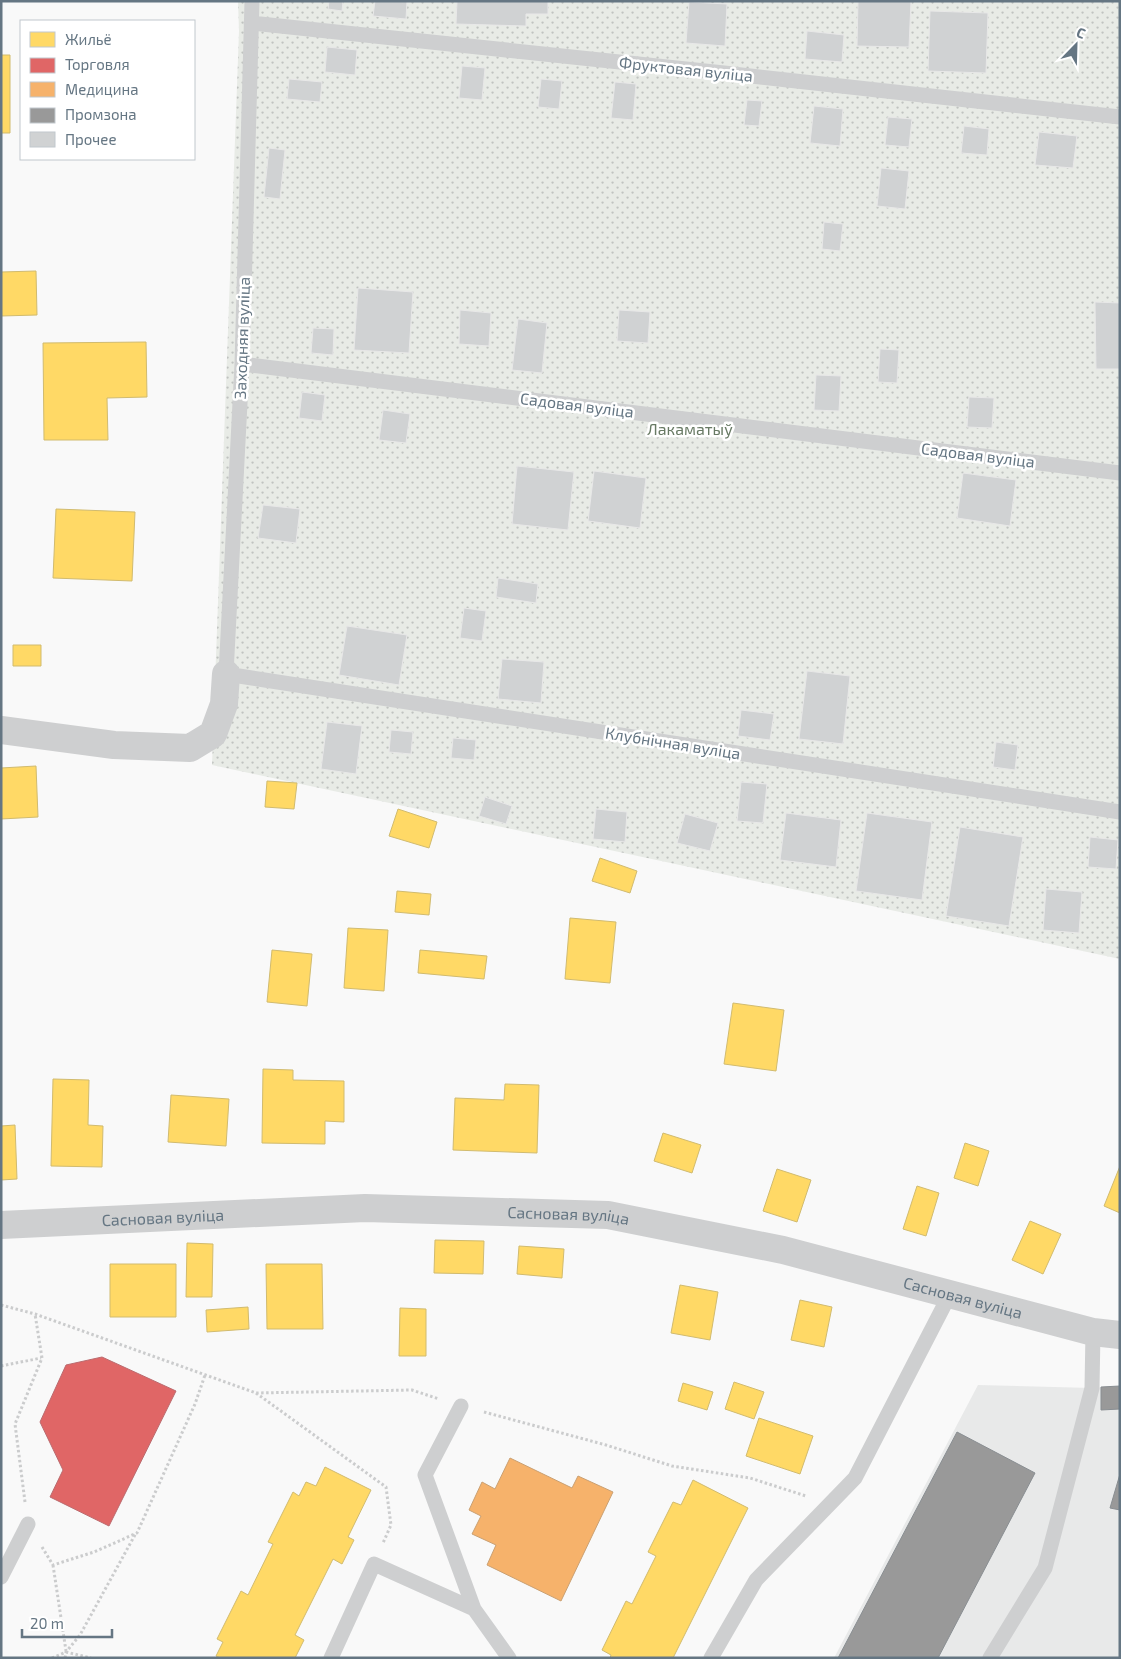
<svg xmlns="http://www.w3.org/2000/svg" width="1121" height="1659" viewBox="0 0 1121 1659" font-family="'Exo 2',sans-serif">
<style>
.built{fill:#e8e9e9}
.garden{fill:url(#garden-dots)}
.homes{fill:#ffd966;stroke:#d1bb6f}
.shops{fill:#e06666;stroke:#bb6b6f}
.health{fill:#f6b26b;stroke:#caa072}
.industry{fill:#999;stroke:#898e92}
.building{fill:#d0d2d3;stroke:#e8e8e8}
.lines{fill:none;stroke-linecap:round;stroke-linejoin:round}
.path{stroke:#cbcccd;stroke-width:3;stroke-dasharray:2.5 2.5;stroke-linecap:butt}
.service{stroke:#cecfd0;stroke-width:15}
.minor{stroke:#cecfd0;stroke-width:28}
.labels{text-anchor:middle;stroke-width:5;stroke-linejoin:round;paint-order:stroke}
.street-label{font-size:16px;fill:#657683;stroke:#fff}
.park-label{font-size:16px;fill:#687a64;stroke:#fff}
</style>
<defs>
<pattern id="garden-dots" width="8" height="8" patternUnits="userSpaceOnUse" patternTransform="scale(1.25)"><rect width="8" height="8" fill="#e8ebe6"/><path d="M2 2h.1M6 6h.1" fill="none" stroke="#c0c3c0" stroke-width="1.8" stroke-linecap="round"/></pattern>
</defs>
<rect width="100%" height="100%" fill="#f9f9f9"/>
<path class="built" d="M978 1385 1092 1388 1120 1386V1658H834Z"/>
<path class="garden" d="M238 1H1120V959L212 765 239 31Z"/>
<path class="homes" d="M1 55H10V133H1Z
M36 271 37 315 1 316V272Z
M146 342 147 397 107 398 108 440H44L43 343Z
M56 509 135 512 132 581 53 578Z
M13 645H41V666H13Z
M36 766 38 817 1 819V768Z
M267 781 297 783 294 809 265 807Z
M398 809 437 822 429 848 389 836Z
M600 858 637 871 630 893 592 881Z
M397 891 431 894 429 915 395 912Z
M570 918 616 922 610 983 565 979Z
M348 928 388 930 384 991 344 988Z
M272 950 312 954 307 1006 267 1002Z
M420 950 487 956 484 979 418 973Z
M733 1003 784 1010 776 1071 724 1064Z
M263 1069 293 1070V1080L344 1081V1122L325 1121V1144L262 1143Z
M53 1079 89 1080 88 1125 103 1126 102 1167 51 1166Z
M505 1084 539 1085 537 1153 453 1150 455 1098 504 1100Z
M171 1095 229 1099 226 1146 168 1142Z
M15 1125 17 1179 1 1180V1126Z
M663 1133 701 1145 692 1173 654 1161Z
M965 1143 989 1151 978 1186 954 1178Z
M1120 1166V1213L1104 1206Z
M777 1169 811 1180 797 1222 763 1211Z
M917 1186 939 1193 926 1236 903 1229Z
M1030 1221 1061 1234 1043 1274 1012 1260Z
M435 1240 484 1241 483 1274 434 1273Z
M187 1243 213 1244 212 1297H186Z
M519 1246 564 1249 562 1278 517 1274Z
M110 1264H176V1317H110Z
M266 1264H322L323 1329H267Z
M680 1285 718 1292 710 1340 671 1333Z
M800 1300 832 1307 824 1347 791 1340Z
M248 1307 249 1329 207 1332 206 1310Z
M400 1308 426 1309V1356H399Z
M734 1382 764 1392 754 1419 725 1409Z
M683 1383 713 1392 707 1410 678 1401Z
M759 1418 813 1436 800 1474 746 1456Z
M325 1467 371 1490 348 1537 354 1540 342 1564 333 1559 295 1635 304 1640 295 1658H220L216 1656 223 1642 217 1639 241 1591 248 1595 273 1544 268 1542 293 1492 299 1496 306 1482 316 1486Z
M693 1480 748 1508 673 1658H610L611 1655 602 1650 626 1601 632 1604 656 1556 648 1552 673 1502 681 1505Z"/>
<path class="shops" d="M102 1357 176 1391 109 1526 50 1497 63 1470 40 1422 66 1365Z"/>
<path class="health" d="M510 1458 572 1488 578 1476 613 1492 561 1601 487 1565 496 1545 472 1534 481 1516 469 1510 482 1482 495 1489Z"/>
<path class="industry" d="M1120 1386V1409L1101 1410V1387Z
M957 1432 1035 1473 938 1658H838Z
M1120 1474V1510L1110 1508Z"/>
<path class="building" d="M329 1H343L342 11 328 9Z
M375 1H407L406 19 373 16Z
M457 1H548V14H526V26L456 24Z
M858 1H911L909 47 857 46Z
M689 2 727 4 725 46 686 43Z
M930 11 988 13 986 73 928 71Z
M807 31 844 35 842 62 805 59Z
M327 47 357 50 355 75 325 72Z
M462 66 485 68 482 100 459 98Z
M289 79 322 82 320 102 287 99Z
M541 79 562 81 559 109 538 107Z
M615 82 636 84 633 120 611 118Z
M747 100 762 101 759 126 744 125Z
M814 106 843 109 840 146 810 143Z
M888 117 912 119 909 147 885 145Z
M964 126 989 129 987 155 961 153Z
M1039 132 1077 136 1073 168 1035 165Z
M269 148 285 150 280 199 264 197Z
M881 168 909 171 905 209 877 206Z
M824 222 843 224 840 251 822 249Z
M358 288 413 292 409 353 354 350Z
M1095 302 1120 303V369H1096Z
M460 310 491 313 489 346 459 344Z
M619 310 650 312 648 343 617 341Z
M518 319 547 323 542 373 512 370Z
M313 328 334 329 333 355 311 353Z
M880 349 899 350 897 383 878 382Z
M816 375 841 376 839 411 814 410Z
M302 392 325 395 322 421 299 418Z
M969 397 994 398 992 428 967 427Z
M383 410 410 414 406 443 379 440Z
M517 466 574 472 568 530 512 524Z
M594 471 646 478 640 528 588 521Z
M963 473 1016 480 1010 526 957 518Z
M263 505 300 509 296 543 258 538Z
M498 578 538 584 536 603 496 597Z
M464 608 486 611 482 641 460 638Z
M347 626 407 635 399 685 339 675Z
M502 659 544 662 541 703 498 699Z
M807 671 850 676 843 744 799 739Z
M741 710 774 714 770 740 738 736Z
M327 722 362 726 356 774 321 769Z
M391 730 413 732 411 754 389 752Z
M453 738 476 740 474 760 451 758Z
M996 742 1018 745 1015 770 993 767Z
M741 782 767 784 763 823 737 821Z
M485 797 512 806 506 824 479 816Z
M596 809 627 812 625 842 593 839Z
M786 813 841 820 836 867 780 860Z
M867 813 932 822 922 900 856 891Z
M685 814 718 823 710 851 677 843Z
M960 827 1023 837 1009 926 946 916Z
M1090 837 1118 840 1116 869 1088 867Z
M1046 889 1082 892 1079 933 1043 930Z"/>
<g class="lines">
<path class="path" d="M1 1305 35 1314 256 1393 412 1390 439 1399
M1 1366 41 1358
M256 1393 386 1487 391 1525 383 1543
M484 1412 606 1445 672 1466 750 1478 806 1496
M25 1502 15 1424 42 1358 35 1314
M42 1547 53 1565 94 1552 137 1533 195 1404 205 1375
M53 1565 66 1651
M52 1658 66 1652 91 1658
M65 1658 66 1652 80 1635 136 1533"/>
<path class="service" d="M252 1 242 364 226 674 1120 812
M251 23 724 73 1120 117
M242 364 1120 473
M461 1406 425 1475 474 1609
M1 1577 28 1524
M331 1658 374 1564 474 1609 509 1658
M711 1658 756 1580 855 1478 950 1294
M990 1658 1045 1568 1092 1388 1093 1332"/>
<g class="minor">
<path d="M1 730 114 745 190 748 213 734 224 704 226 674"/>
<path id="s1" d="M1 1225 365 1208 608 1215 783 1250 1093 1332 1120 1335"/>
</g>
</g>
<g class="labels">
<g class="street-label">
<text transform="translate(686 69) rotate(6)" y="6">Фруктовая вуліца</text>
<text transform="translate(242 338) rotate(-88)" y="6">Заходняя вуліца</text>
<text transform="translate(577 405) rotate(7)" y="6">Садовая вуліца</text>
<text transform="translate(978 455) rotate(7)" y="6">Садовая вуліца</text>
<text transform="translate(673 743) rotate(9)" y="6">Клубнічная вуліца</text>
<text dy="6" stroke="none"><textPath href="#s1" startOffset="568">Сасновая вуліца</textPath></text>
<text dy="6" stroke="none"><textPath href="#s1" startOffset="162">Сасновая вуліца</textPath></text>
<text dy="6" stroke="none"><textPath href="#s1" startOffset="972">Сасновая вуліца</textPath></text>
</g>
<g class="park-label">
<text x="690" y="435">Лакаматыў</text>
</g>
</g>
<rect width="1121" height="1659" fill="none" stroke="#657683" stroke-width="5"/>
<rect x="20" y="20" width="175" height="140" fill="#ffffff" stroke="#c1c8cd"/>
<rect x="30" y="32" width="25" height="15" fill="#ffd966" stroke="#c1c8cd"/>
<text x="65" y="45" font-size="15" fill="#657683">Жильё</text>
<rect x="30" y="58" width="25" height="15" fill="#e06666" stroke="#c1c8cd"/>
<text x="65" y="70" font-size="15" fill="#657683">Торговля</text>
<rect x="30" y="82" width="25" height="15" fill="#f6b26b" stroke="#c1c8cd"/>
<text x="65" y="95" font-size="15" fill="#657683">Медицина</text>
<rect x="30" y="108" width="25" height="15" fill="#999999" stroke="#c1c8cd"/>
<text x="65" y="120" font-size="15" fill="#657683">Промзона</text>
<rect x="30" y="132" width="25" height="15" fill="#d0d2d3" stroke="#c1c8cd"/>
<text x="65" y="145" font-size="15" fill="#657683">Прочее</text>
<g transform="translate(1076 45) rotate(23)" stroke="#ffffff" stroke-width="4" paint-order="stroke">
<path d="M0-4L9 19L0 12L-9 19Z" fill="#657683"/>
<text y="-8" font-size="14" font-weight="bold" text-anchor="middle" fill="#657683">С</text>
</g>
<path d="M22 1629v8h90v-8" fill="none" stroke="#657683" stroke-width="2.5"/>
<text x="30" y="1629" font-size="15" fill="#657683" stroke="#ffffff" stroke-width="4" paint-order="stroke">20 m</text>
</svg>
